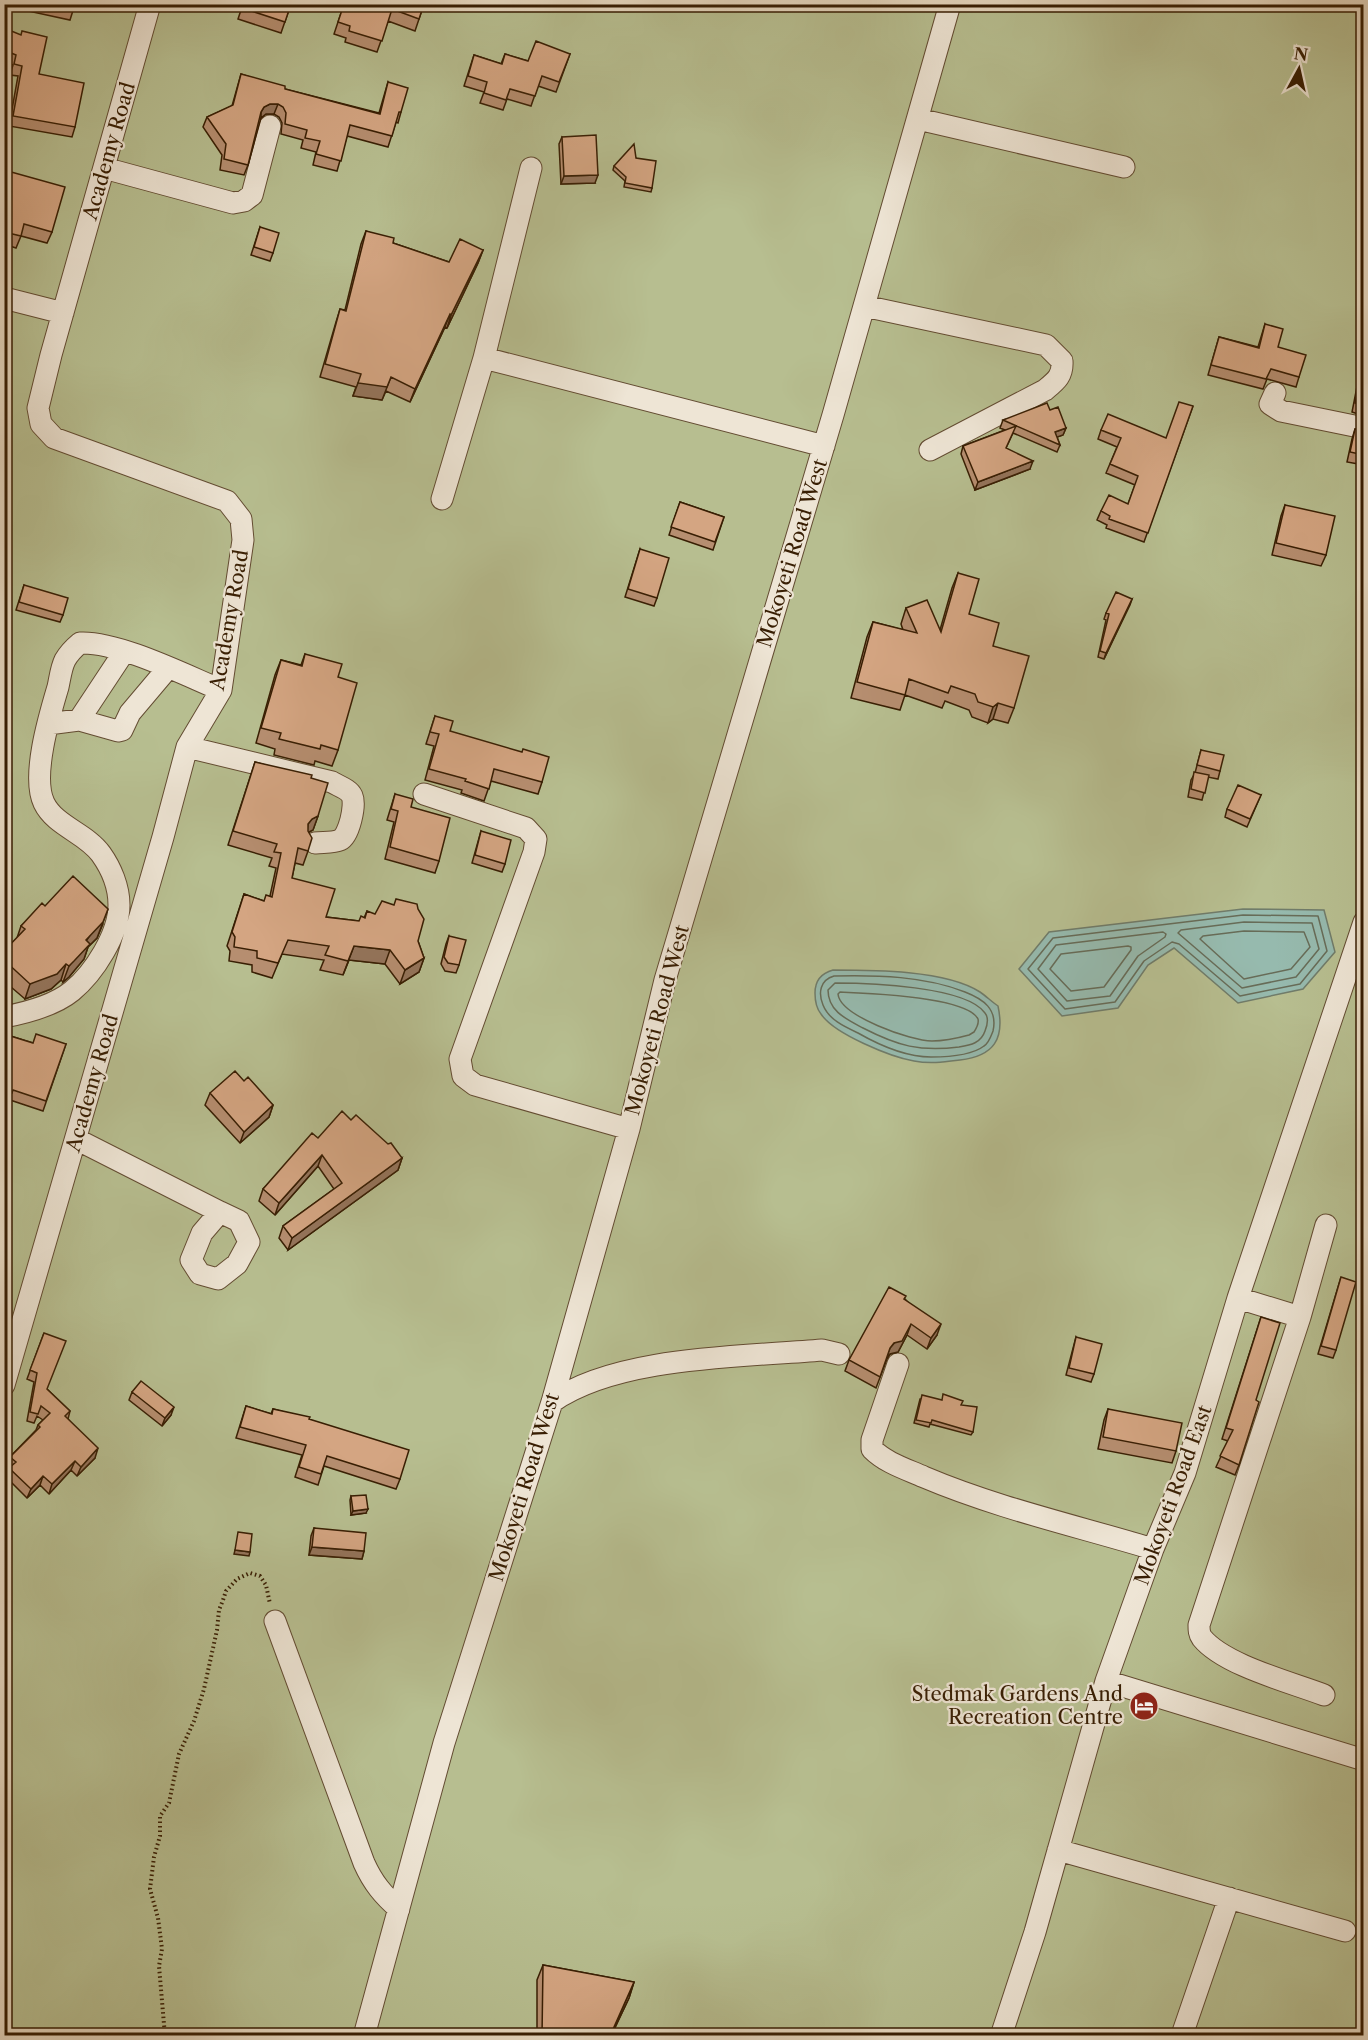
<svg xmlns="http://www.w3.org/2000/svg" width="1368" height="2040" viewBox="0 0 1368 2040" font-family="'Libre Caslon Text',serif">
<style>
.green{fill:#b7be90;stroke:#786e4a;stroke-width:1.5}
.water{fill:#96baae;stroke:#707c6a;stroke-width:1.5}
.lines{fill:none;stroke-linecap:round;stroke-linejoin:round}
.shore{stroke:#676c58;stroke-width:1.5}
.minor-casing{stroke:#634c32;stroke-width:23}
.path{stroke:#381e03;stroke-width:4;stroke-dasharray:1.5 3;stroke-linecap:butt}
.minor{stroke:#eee5d5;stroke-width:21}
.wall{fill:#b68e70;stroke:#381e03;stroke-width:1.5}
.shaded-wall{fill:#94745b;stroke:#381e03;stroke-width:1.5}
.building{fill:#d4a582;stroke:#381e03;stroke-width:1.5}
.labels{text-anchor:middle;stroke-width:4.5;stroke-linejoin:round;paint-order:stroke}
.street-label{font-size:20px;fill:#381e03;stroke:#eee5d5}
.poi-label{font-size:20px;fill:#381e03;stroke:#eee5d5;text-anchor:end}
</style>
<rect width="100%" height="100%" fill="#e5d7bf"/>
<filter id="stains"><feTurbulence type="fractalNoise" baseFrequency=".00333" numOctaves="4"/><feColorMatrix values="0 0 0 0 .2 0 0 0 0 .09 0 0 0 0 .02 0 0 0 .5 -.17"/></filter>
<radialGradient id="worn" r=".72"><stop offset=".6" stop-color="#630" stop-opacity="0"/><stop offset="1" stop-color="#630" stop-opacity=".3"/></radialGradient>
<path class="green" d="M5 5H1363V2035H5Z"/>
<path class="water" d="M1243 909 1324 910 1335 952 1303 989 1238 1003 1174 948 1148 965 1118 1008 1062 1016 1019 969 1049 932Z
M833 970C873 970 946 970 980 992 986 996 992 1002 998 1006 1005 1039 994 1056 960 1060 944 1062 930 1064 914 1061 891 1057 834 1034 821 1014 816 1008 815 1000 815 993 815 980 822 973 833 970Z"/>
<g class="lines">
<path class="shore" d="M1243 915 1318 916 1327 951 1300 984 1240 996 1179 944 1172 942 1144 961 1115 1002 1065 1009 1028 969 1053 938Z
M1244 922 1312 923 1319 949 1296 977 1242 988 1178 933 1181 930Z
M1244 931 1304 932 1310 947 1291 969 1244 979 1200 939 1203 936Z
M1163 932 1166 934 1165 937 1138 956 1110 996 1067 1001 1038 969 1056 945Z
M1128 946 1131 947V950L1104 987 1071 991 1050 969 1061 954Z
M834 976C877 975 925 976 965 992 983 999 998 1009 993 1031 991 1036 989 1043 984 1046 971 1056 946 1057 931 1057 906 1057 879 1045 858 1033 845 1027 829 1020 823 1005 818 993 820 980 834 976Z
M835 983C867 983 966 986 985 1013 989 1018 987 1026 985 1031 981 1043 971 1045 959 1047 920 1052 898 1046 863 1028 846 1019 828 1011 828 990Z
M840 992C864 993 967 996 978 1019 979 1023 976 1029 974 1032L969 1035C958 1038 944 1041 932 1041 911 1041 840 1016 838 994Z"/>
<g class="minor-casing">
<path id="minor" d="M918 119 1124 167
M104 168 233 203 244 201 252 195 270 126
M4 298 63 313
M864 306 1046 345 1062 361C1063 376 1056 381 1045 390L930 450
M484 358 824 446
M1275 393 1270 404 1281 411 1364 428
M442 499 484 358 531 168
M79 720 124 652
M48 724 79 720 118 731 122 730 130 713 168 668
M187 747 332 782C338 786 349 789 352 796 356 805 349 836 340 840 333 843 323 842 315 843
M424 794 526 828 536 839 534 852 460 1059 463 1076 475 1085 629 1129
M4 1017C25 1013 55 1005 72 991 94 973 119 934 119 905 119 887 111 868 101 854 86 833 55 826 44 803 31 776 50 714 58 687 60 678 61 668 65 660 69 653 74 648 80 643 117 641 185 675 221 690
M76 1139 220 1212 239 1221 249 1242 237 1264 218 1279 200 1274 191 1260 202 1233 220 1212
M1238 1298 1300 1317
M898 1364 872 1440V1449C886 1463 906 1469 924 1477 997 1508 1077 1526 1153 1549
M4 1385 163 837 187 747 221 690 243 540 241 519 227 501 54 438 41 424 38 408 51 355 150 4
M552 1402C617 1356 743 1357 822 1350L839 1354
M275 1621 364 1863C373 1883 383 1895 399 1909
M1106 1681 1364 1760
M1324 1695C1290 1682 1224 1665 1202 1638 1199 1634 1199 1630 1199 1625L1300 1317 1326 1225
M1058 1850 1345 1931
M1182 2035 1229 1898
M364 2036 444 1743 552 1402 629 1129 665 980 833 415 950 4
M1001 2036 1035 1932 1106 1681 1153 1549 1185 1473 1238 1298 1364 922"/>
</g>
<path class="path" d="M165 2036 159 1966 162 1949 158 1918 150 1889 154 1857 160 1836V1816L169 1803 179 1754 194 1721 204 1689 217 1630 219 1610 223 1600 226 1591 237 1579 250 1573 260 1576 266 1585 270 1604"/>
<use href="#minor" class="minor"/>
</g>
<path class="wall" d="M29 4H75L70 20 28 11Z
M243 4H291L281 33 238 19Z
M344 4H424L415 31 388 21 377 52 345 42 346 38 334 34Z
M4 28 39 74 75 127 72 137 9 126 18 76 10 75 13 65 4 62Z
M505 54 528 61 570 54 556 92 538 86 531 106 507 99 503 110 480 103 484 92 464 86 474 55 501 64Z
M241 74 285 89 379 113 388 82 401 112 398 123 396 122 388 147 347 136 337 171 313 165 316 152 301 148 303 140 281 134 282 123 279 117 274 114H266L261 118 248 165 244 175 220 170 222 155 203 127 207 117 232 106Z
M562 137 595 183 561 184 559 144Z
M636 158 652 188 651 192 624 187 625 181 613 170 614 166Z
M4 170 52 232 47 243 21 236 16 248 4 244Z
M260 227 273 253 270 261 251 255Z
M366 231 393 243 449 262 483 250 478 263 447 328 445 327 410 402 386 391 382 400 353 396 356 387 320 377 336 322 340 309 345 310 361 244Z
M1265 324 1278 347 1299 377 1296 387 1267 379 1263 389 1208 375 1219 337 1258 347Z
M1364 351V416L1352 412Z
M1193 406 1144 542 1106 528 1107 525 1097 520 1101 511 1128 504 1135 485 1106 473 1117 447 1098 439 1101 430 1166 438Z
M1050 410 1066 428 1063 435 1057 437 1060 445 1057 452 1013 433 1006 448 1030 469 975 490 961 454 963 446 1005 430 1000 428 1003 420Z
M1355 429 1364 430V465L1347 462 1352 439Z
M680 502 724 517 713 550 669 535Z
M1285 505 1326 555 1321 566 1272 555 1281 516Z
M640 549 657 598 654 606 625 597Z
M958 573 969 614 993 646 1014 708 1008 723 993 719 988 723 972 717 969 710 945 701 942 708 905 695 900 710 851 698 867 637 873 622 903 630 901 624 906 608 940 630 952 588Z
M24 585 63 615 60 622 16 610Z
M1132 599 1104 659 1098 657 1106 620 1104 619 1106 613Z
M305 654 338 677V750L332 766 315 761 314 765 274 755 275 749 256 743 275 675 281 660 301 665Z
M435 716 450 731 542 782 538 794 491 781 484 801 461 793 462 790 425 780 434 746 426 744Z
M1201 750 1220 771 1218 779 1208 777 1202 800 1188 797 1191 780 1195 773Z
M255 762 311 778 318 816 313 830 309 832 308 851 303 865 295 863 292 878 326 917 359 921 364 918 367 911 418 941 424 958 419 972 400 984 385 964 349 960 343 975 320 970 324 960 282 954 272 978 252 972V965L229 961 230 951 227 946 244 894 264 901 270 896 276 868 269 866 272 858 228 845Z
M395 794 439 861 435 873 385 859 394 822 387 820Z
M1261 795 1247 827 1225 817 1227 809Z
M481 831 505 864 502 872 472 863Z
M45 906 103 924 97 938 88 947 84 959 69 977 63 982 61 980 51 989 25 999 4 981V951L17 938 21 926Z
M449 936 459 965 456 973 445 971 441 964 446 944Z
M4 1034 33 1043 66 1044 43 1111 10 1100 9 1103 4 1101Z
M244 1081 273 1105 269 1117 240 1143 205 1105 210 1093Z
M351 1120 402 1158 398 1170 288 1250 279 1238 283 1226 334 1189 318 1166 275 1215 259 1201 263 1189 318 1138Z
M1341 1277 1336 1350 1333 1358 1318 1354Z
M905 1299 937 1335 927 1349 907 1335 898 1352 890 1354 887 1359 876 1388 845 1371 849 1360Z
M1261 1317 1256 1400 1239 1465 1235 1475 1216 1467 1228 1441 1222 1439Z
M44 1333 47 1389 70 1411 68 1419 95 1458 77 1476 71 1470 49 1494 40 1485 27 1498 6 1477 9 1468 7 1466 10 1457 36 1430 38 1425 43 1420 37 1416 34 1423 27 1421 34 1382 27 1379Z
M1076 1337 1094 1374 1091 1382 1066 1375Z
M132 1392 171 1415 162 1426 129 1400Z
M920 1399 961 1405 973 1432 971 1435 930 1424 929 1427 914 1423Z
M246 1406 271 1414 273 1409 309 1419 400 1479 396 1489 324 1466 318 1485 295 1477 302 1455 236 1438Z
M1108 1409 1176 1451 1172 1463 1098 1449 1104 1420Z
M351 1496 366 1513 351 1515 350 1500Z
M1364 1500V1520L1357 1517Z
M314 1528 364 1551 362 1559 309 1555 311 1536Z
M1364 1547V1560L1360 1558Z
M543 1965 634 1982 629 1998 611 2036H537V1980Z"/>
<path class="shaded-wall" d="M270 104H278L274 114H266L261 118V112L264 107Z
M598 175 595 183 561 184 564 176Z
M483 250 478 263 447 328 451 315Z
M450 314 445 327 410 402 415 389Z
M391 377 382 400 353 396 358 383Z
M1066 428 1063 435 1052 439 1055 432Z
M1033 461 1030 469 975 490 978 482Z
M1132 599 1130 605 1104 659 1106 653Z
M998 703 993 719 988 723 993 707Z
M318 816 313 830 307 833 308 824 312 819Z
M108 909 97 938 88 947 84 959 69 977 63 982 69 966Z
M354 946 390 950 385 964 349 960 343 975Z
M424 958 419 972 400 984 405 970Z
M66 964 61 980 51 989 25 999 30 984Z
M273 1105 269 1117 240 1143 244 1132Z
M322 1155 318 1166 275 1215 279 1203Z
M402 1158 398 1170 288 1250 292 1238Z
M911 1324 907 1335 898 1352 890 1354 886 1359 890 1348Z
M941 1324 937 1335 927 1349 931 1338Z
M174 1407 171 1415 162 1426 165 1418Z
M98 1448 95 1458 77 1476 81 1467Z
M75 1461 71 1470 49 1494 52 1484Z
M43 1476 40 1485 27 1498 31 1489Z
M368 1509 366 1513 351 1515 353 1511Z
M312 1547 364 1551 362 1559 309 1555Z
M235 1550 250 1552 249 1556 234 1554Z
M634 1982 629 1998 611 2036H610Z"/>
<path class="building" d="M54 4H75L74 9Z
M243 4H291L285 22 242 8Z
M344 4H424L419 19 392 9 382 41 349 31 350 26 338 22Z
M4 28 21 35 22 31 47 37 39 74 84 83 75 127 13 116 22 66 14 64 16 55 4 50Z
M536 41 570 54 559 82 542 76 535 96 510 89 506 100 484 93 487 82 468 76 474 55 502 64 505 54 528 61Z
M241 74 285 86V89L380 114 388 82 408 88 401 112H399L392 136 350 125 341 161 316 154 320 141 305 138 307 130 285 124 286 113 283 107 278 104H270L264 107 261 112 248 165 224 159 226 144 207 117 233 105Z
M596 135 598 175 564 176 562 137Z
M634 144 636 158 656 161 652 188 625 183 626 177 614 166Z
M4 170 65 187 52 232 24 224 21 236 4 232V215L6 210H4Z
M260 227 279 233 273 253 254 247Z
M366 231 394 238 393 243 449 262 460 239 483 250 451 315 450 314 415 389 391 377 387 387 358 383 361 374 325 364 340 309 346 311Z
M1265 324 1283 329 1278 347 1306 355 1299 377 1271 369 1266 379 1211 365 1219 337 1259 348Z
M1364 358V405L1355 403Z
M1179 402 1193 406 1148 533 1109 519 1110 516 1101 511 1109 495 1128 504 1138 476 1110 464 1121 438 1101 430 1108 414 1166 438Z
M1047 403 1050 410 1058 407 1066 428 1055 432 1060 445 1003 420Z
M1016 426 1006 448 1033 461 978 482 963 446Z
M1355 429 1364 430V455L1350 452Z
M680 502 724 517 715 542 671 527Z
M1285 505 1335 516 1326 555 1276 543Z
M640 549 669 558 657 598 628 589Z
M958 573 979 579 969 614 999 623 993 646 1029 656 1014 708 998 703 993 707 978 702 975 694 951 686 948 693 909 679 905 695 857 682 873 622 917 633 906 608 927 600 941 632Z
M24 585 68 598 63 615 19 602Z
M1116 592 1132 599 1106 653 1100 651 1109 614 1106 613Z
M305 654 342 664 338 677 357 683 338 750 321 745 320 749 279 739 281 733 261 728 281 660 302 666Z
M435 716 453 721 450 731 522 752 523 749 549 757 542 782 494 769 489 789 465 781 466 779 429 769 439 734 430 732Z
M1201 750 1224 755 1220 771 1197 765Z
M255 762 312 775 311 778 328 783 318 816 312 819 308 824V831L312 838 308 851 298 848 292 878 335 889 326 917 359 921 361 916 365 918 367 911 375 914 382 901 394 905 396 899 417 904 418 909 424 919 418 941 424 958 405 970 390 950 354 946 348 961 325 955 329 946 288 940 278 963 257 958V951L234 947 235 937 232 932 244 894 264 901 266 895 272 897 281 853 274 852 277 844 233 831Z
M1194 772 1209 775 1205 793 1191 789Z
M1238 785 1261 795 1250 819 1227 809Z
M395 794 413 799 411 807 450 818 439 861 390 847 398 811 391 809Z
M481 831 511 840 505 864 475 855Z
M73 876 108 909 103 922 86 940 90 944 74 961 69 966 66 964 57 974 30 984 4 960V951L25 929 21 926 42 903 45 906Z
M449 936 466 940 459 965 448 963 444 957Z
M4 1034 33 1043 36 1034 66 1044 46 1101 13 1090 12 1093 4 1091Z
M235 1071 244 1081 248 1077 273 1105 244 1132 210 1093Z
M342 1111 351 1120 356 1115 388 1144 391 1143 402 1158 292 1238 283 1226 342 1183 322 1155 279 1203 263 1189 312 1133 318 1138Z
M1341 1277 1356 1282 1336 1350 1321 1346Z
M889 1287 906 1296 904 1299 941 1324 931 1338 911 1324 902 1341 894 1343 890 1348 880 1377 849 1360Z
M1261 1317 1280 1323 1256 1400 1259 1402 1239 1465 1220 1456 1233 1430 1226 1428Z
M44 1333 66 1341 47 1389 70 1411 65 1416 98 1448 81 1467 75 1461 52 1484 43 1476 31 1489 9 1468 16 1462 10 1457 40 1427 38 1425 50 1413 41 1406 38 1414 30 1412 37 1373 30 1370Z
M1076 1337 1102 1344 1094 1374 1069 1368Z
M141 1381 174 1407 165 1418 132 1392Z
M943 1394 963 1401 961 1405 977 1407 973 1432 932 1420 931 1423 916 1420 922 1395 942 1400Z
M246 1406 272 1414 273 1409 310 1417 309 1419 409 1450 400 1479 327 1456 321 1474 299 1467 306 1445 240 1427Z
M1108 1409 1182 1423 1176 1451 1103 1437Z
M366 1495 368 1509 353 1511 351 1496Z
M314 1528 366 1533 364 1551 312 1547Z
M238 1532 252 1534 250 1552 235 1550Z
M543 1965 634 1982 610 2036H542Z"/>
<defs>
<g id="hotel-disc" transform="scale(1.5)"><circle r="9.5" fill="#8f2418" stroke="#eee5d5"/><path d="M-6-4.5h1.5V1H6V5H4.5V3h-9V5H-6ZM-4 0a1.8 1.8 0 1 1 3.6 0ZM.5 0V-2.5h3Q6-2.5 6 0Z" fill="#fff"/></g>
</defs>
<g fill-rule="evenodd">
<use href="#hotel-disc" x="1144" y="1706"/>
</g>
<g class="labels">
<g class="street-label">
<text transform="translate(109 151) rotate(-74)" y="7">Academy Road</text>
<text transform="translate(792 553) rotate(-73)" y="7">Mokoyeti Road West</text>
<text transform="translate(229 620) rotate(-80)" y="7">Academy Road</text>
<text transform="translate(657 1020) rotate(-75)" y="7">Mokoyeti Road West</text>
<text transform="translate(92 1083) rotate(-74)" y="7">Academy Road</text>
<text transform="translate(524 1487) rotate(-73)" y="7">Mokoyeti Road West</text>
<text transform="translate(1173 1495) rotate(-70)" y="7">Mokoyeti Road East</text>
</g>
<g class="poi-label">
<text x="1123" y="1701">Stedmak Gardens And<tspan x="1123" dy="23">Recreation Centre</tspan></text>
</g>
</g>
<rect width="1368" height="2040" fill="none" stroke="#e5d7bf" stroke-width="24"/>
<rect x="6" y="6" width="1356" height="2028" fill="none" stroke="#381e03" stroke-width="3"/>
<rect x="12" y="12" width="1344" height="2016" fill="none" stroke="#381e03" stroke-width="1.5"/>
<g transform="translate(1299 69) rotate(8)" stroke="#eee5d5" stroke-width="4.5" paint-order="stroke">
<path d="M0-4.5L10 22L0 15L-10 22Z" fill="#381e03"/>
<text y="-9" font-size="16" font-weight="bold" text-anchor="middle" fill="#381e03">N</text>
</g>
<rect width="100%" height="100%" filter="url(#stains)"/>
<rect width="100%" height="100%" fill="url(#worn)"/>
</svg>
